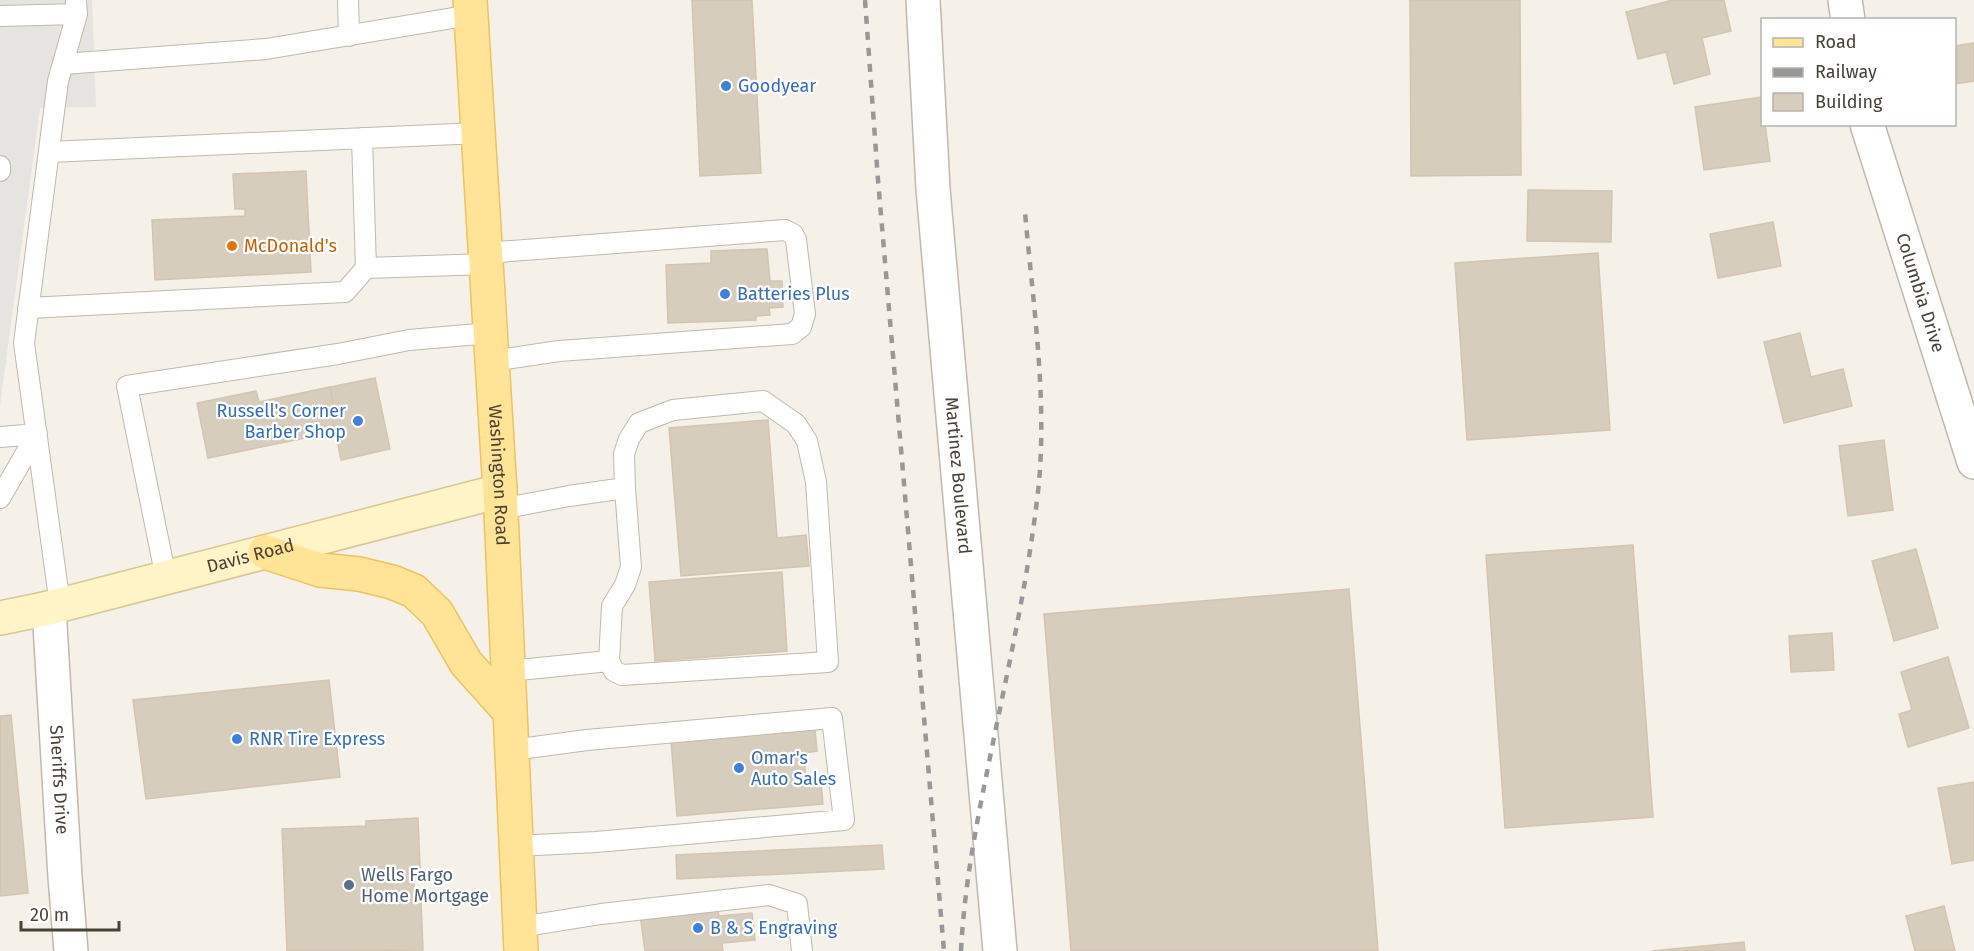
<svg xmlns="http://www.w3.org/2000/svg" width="1974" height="951" viewBox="0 0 1974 951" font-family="'Fira Sans',sans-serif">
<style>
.parking{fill:#e6e4e0}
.building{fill:#d7cdbd;stroke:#d3c5af;stroke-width:1.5}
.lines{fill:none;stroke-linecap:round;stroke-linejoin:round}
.service-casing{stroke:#c1b9aa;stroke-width:22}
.minor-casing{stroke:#c1b9aa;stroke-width:36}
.secondary-casing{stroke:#d8c695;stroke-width:36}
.primary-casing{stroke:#ebc360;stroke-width:36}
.service{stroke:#fff;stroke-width:20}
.minor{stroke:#fff;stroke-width:33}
.secondary{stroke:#fff3c8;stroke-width:33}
.primary{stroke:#ffe397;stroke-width:33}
.rail{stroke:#989898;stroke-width:4.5;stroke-dasharray:8 8;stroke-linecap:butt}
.shop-dot{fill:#3f7fe0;stroke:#fff;stroke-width:2}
.food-dot{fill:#e8710a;stroke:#fff;stroke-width:2}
.service-dot{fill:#5c6f8a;stroke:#fff;stroke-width:2}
.labels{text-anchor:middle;stroke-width:4.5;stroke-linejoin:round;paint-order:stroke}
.shop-label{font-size:18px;fill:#366cbe;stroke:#fff;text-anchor:start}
.food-label{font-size:18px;fill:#c56008;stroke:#fff;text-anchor:start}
.street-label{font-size:18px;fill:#494236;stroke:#fff}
.service-label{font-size:18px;fill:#4e5e75;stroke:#fff;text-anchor:start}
</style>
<rect width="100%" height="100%" fill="#f5f1e8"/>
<path class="parking" d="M0 0H92L96 107 40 108 0 406V506Z"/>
<path class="building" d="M692 0H752L761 173 700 176Z
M1410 0H1520L1521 175 1411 176Z
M1673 0H1724L1731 31 1702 38 1710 74 1674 84 1666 52 1638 59 1626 12Z
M1974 43V81L1955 84 1954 46Z
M1761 97 1762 124H1765L1770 161 1704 170 1695 107Z
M306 171 311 272 155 280 152 220 245 216V209H235L233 174Z
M1528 190 1612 191 1611 242 1527 241Z
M1773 222 1781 266 1718 278 1710 234Z
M767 249 770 281H782L783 307 769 308 770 315 756 316V320L668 323 666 265 711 263V251Z
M1598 253 1610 430 1467 440 1455 263Z
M1800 333 1811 377 1843 369 1852 406 1784 423 1764 342Z
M375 378 390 449 341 460 331 410 334 409 330 387Z
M330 387 334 409 331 410 335 432 208 458 197 403 256 391 259 402Z
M768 420 777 538 806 535 809 566 681 576 669 428Z
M1884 440 1893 510 1848 516 1839 446Z
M1633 545 1653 817 1505 828 1486 555Z
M1916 549 1938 628 1894 641 1872 561Z
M782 572 787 651 655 661 649 582Z
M1349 589 1378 951H1071L1044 614Z
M1832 633 1834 670 1791 672 1789 636Z
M1948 657 1969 728 1908 747 1899 714 1912 710 1901 672Z
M329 680 340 777 146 799 133 700Z
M11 715 28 893 0 896V716Z
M815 729 817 751 804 753 806 785 821 783 823 804 677 816 671 741Z
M1974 782V860L1952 864 1938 788Z
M418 818 420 868H413L415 903 421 902 423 950 287 951 282 829 366 826V821Z
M882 845 884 869 677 879 676 855Z
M1944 906 1955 951H1915L1906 916Z
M718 911 719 916 752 913 755 940 722 943 723 951H645L640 914Z
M1744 942 1745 951H1652Z"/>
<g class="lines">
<g class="service-casing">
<path id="service" d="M348 0 349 36
M0 16 77 14 76 3
M63 64 266 49 471 15
M362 138 366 268
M49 152 479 133
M0 166V171
M486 253 785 230 793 234 796 240 805 314 801 327 792 334 559 351 492 361
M28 308 345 292 366 268 487 264
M0 437 37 434 0 498
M501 509 569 496 625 488 624 454 629 439 639 423 673 410 763 401 796 424 807 441 816 482 828 662 622 675 614 671 609 661 612 606 625 585 631 567 625 488
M166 578 127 386 338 354 409 340 490 333
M60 605 24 343 58 81 77 14
M509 671 609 661
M512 750 587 740 832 718 844 820 596 842 516 846
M520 927 601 914 769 895 797 904 802 951"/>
</g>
<g class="minor-casing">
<g id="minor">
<path id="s1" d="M923 0 933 189 1000 951"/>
<path d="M1845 0 1848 20"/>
<path id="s2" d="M1867 124 1974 462"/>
<path id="s3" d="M49 608 65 877 71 951"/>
</g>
</g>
<g class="secondary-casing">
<g id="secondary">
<path id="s4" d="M0 618 49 608 500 491"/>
</g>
</g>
<g class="primary-casing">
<g id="primary">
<path id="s5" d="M470 0 500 491 521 951"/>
<path d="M265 552 320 570 359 574 392 582 414 591 437 613 466 663 510 712"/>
</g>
</g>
<use href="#service" class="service"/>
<use href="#minor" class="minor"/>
<use href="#secondary" class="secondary"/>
<use href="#primary" class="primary"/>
<path class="rail" d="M865 0 878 180 944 951
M961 951C964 890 975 831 987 772 1005 682 1026 592 1037 500 1049 408 1033 305 1025 212"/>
</g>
<g class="shop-dot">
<circle cx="726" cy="86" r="6"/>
<circle cx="725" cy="294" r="6"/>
<circle cx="358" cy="421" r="6"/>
<circle cx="237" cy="739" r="6"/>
<circle cx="739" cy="768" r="6"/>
<circle cx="698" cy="928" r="6"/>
</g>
<circle class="food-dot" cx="232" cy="246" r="6"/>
<circle class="service-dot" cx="349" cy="885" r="6"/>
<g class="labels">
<g class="shop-label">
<text x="738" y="92">Goodyear</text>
<text x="737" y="300">Batteries Plus</text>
<text x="346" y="417" text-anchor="end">Russell's Corner<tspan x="346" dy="21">Barber Shop</tspan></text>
<text x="249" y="745">RNR Tire Express</text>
<text x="751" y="764">Omar's<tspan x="751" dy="21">Auto Sales</tspan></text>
<text x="710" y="934">B &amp; S Engraving</text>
</g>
<g class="food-label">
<text x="244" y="252">McDonald's</text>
</g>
<g class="street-label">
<text dy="6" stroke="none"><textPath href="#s2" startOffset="177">Columbia Drive</textPath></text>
<text dy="6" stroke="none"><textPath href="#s5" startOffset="476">Washington Road</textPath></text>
<text dy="6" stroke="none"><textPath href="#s1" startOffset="477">Martinez Boulevard</textPath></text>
<text dy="6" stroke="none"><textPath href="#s4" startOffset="258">Davis Road</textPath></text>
<text dy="6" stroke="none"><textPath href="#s3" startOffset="172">Sheriffs Drive</textPath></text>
</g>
<g class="service-label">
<text x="361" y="881">Wells Fargo<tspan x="361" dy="21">Home Mortgage</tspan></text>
</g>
</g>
<rect x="1761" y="18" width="195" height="108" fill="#ffffff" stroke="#b6b3af" stroke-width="1.5"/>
<rect x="1773" y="38" width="30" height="9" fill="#ffe397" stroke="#b6b3af" stroke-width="1.5"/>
<text x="1815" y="48" font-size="18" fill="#494236">Road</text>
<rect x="1773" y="68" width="30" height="9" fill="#989898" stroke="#b6b3af" stroke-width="1.5"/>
<text x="1815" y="78" font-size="18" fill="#494236">Railway</text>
<rect x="1773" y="93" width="30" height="18" fill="#d7cdbd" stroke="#b6b3af" stroke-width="1.5"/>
<text x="1815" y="108" font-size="18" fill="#494236">Building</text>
<path d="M21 921v9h98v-9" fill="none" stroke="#494236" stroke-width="3"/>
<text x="30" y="921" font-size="18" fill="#494236" stroke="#ffffff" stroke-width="4.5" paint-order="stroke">20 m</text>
</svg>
